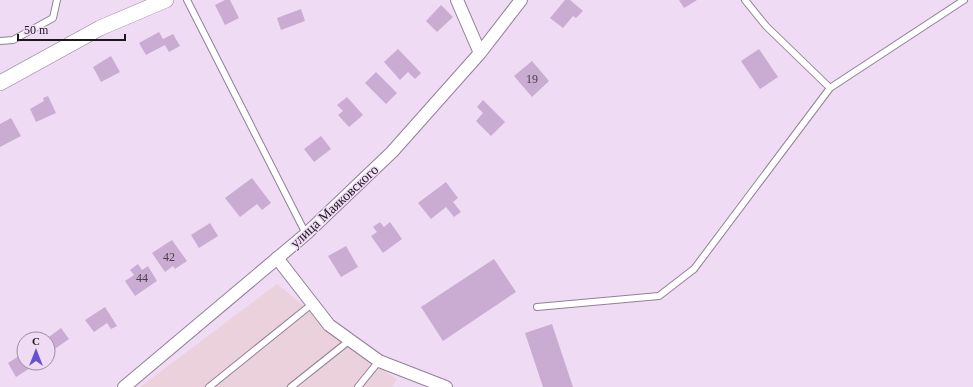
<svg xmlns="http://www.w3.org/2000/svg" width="973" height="387" viewBox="0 0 973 387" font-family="Georgia,serif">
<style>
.industrial{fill:#ead1db}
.building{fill:#caacd2}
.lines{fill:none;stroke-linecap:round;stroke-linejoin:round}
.service-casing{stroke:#928097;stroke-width:8}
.minor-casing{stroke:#928097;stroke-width:14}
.tertiary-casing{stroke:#928097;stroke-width:16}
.service{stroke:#fff;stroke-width:6}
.minor{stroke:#fff;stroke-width:12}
.tertiary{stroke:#fff;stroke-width:15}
.labels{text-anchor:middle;stroke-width:3;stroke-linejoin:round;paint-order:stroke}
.number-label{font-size:12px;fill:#493c4c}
.street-label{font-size:14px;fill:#1e1720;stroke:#efdbf4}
</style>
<rect width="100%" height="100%" fill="#efdbf4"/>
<path class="industrial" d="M277 284 397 380 392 387H140Z"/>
<path class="building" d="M225 0H230L239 18 225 25 215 5Z
M565 0H570L583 11 576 18 573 16 563 28 550 18Z
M679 0H697L684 8Z
M441 5 453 17 437 32 426 21Z
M301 9 305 21 281 30 277 18Z
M159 32 163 39 173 34 180 46 169 52 165 45 146 55 139 43Z
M398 49 421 73 415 79 408 72 400 80 384 62Z
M759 49 778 77 760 89 741 61Z
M111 56 120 72 101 82 93 67Z
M532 61 549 81 532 97 514 76Z
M376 72 397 93 386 104 365 83Z
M48 96 56 113 36 122 30 109 44 101 43 98Z
M347 97 363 115 349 127 338 115 343 111 337 105Z
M483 100 505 122 491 136 476 121 483 113 477 107Z
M11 118 21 136 0 147V124Z
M321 136 331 149 314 162 304 149Z
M252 178 271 203 262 210 257 204 240 217 225 198Z
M446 182 458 198 453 202 461 212 454 217 446 207 431 219 418 203Z
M380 222 384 227 390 222 402 239 383 253 371 236 377 232 373 227Z
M210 223 218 236 199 248 191 235Z
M172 240 187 261 175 269 173 266 165 272 152 253Z
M346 246 358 267 341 277 328 256Z
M494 259 516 292 443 341 421 307Z
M138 264 142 270 148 266 157 281 135 296 125 281 134 275 130 270Z
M105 307 117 326 111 329 107 323 94 332 85 320Z
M552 324 573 387H543L525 333Z
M61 328 69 339 49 353 48 352V339H46Z
M24 344V363H38L16 377 8 363 22 354 18 348Z"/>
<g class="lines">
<g class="service-casing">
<path id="service" d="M187 0 306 234
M745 0 766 26 830 88 964 0
M0 41 13 40 53 18 57 0
M537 307 659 296 694 269 830 88
M209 387 312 304
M291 387 350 340
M358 387 379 361"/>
</g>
<g class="minor-casing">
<path id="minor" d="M457 0 480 53
M277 258 329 325 379 361 446 387
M124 387 306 234 392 152 480 53 521 0"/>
</g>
<g class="tertiary-casing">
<path id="tertiary" d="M0 83 100 28 166 0"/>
</g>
<use href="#service" class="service"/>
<use href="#minor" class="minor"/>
<use href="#tertiary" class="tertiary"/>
</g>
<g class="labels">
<g class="number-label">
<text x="532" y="83">19</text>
<text x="169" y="261">42</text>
<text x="142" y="282">44</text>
</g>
<g class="street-label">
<text transform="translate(334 206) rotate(-43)" y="5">улица Маяковского</text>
</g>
</g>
<g transform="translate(36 351)"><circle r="19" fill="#efdbf4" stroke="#9b8d9f"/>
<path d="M0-3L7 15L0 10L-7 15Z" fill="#6852cb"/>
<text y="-6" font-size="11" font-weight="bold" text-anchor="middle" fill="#1e1720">С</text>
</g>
<path d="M18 34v6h107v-6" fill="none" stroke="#1e1720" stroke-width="2"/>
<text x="24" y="34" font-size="12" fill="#1e1720" stroke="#efdbf4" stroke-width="3" paint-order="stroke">50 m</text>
</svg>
